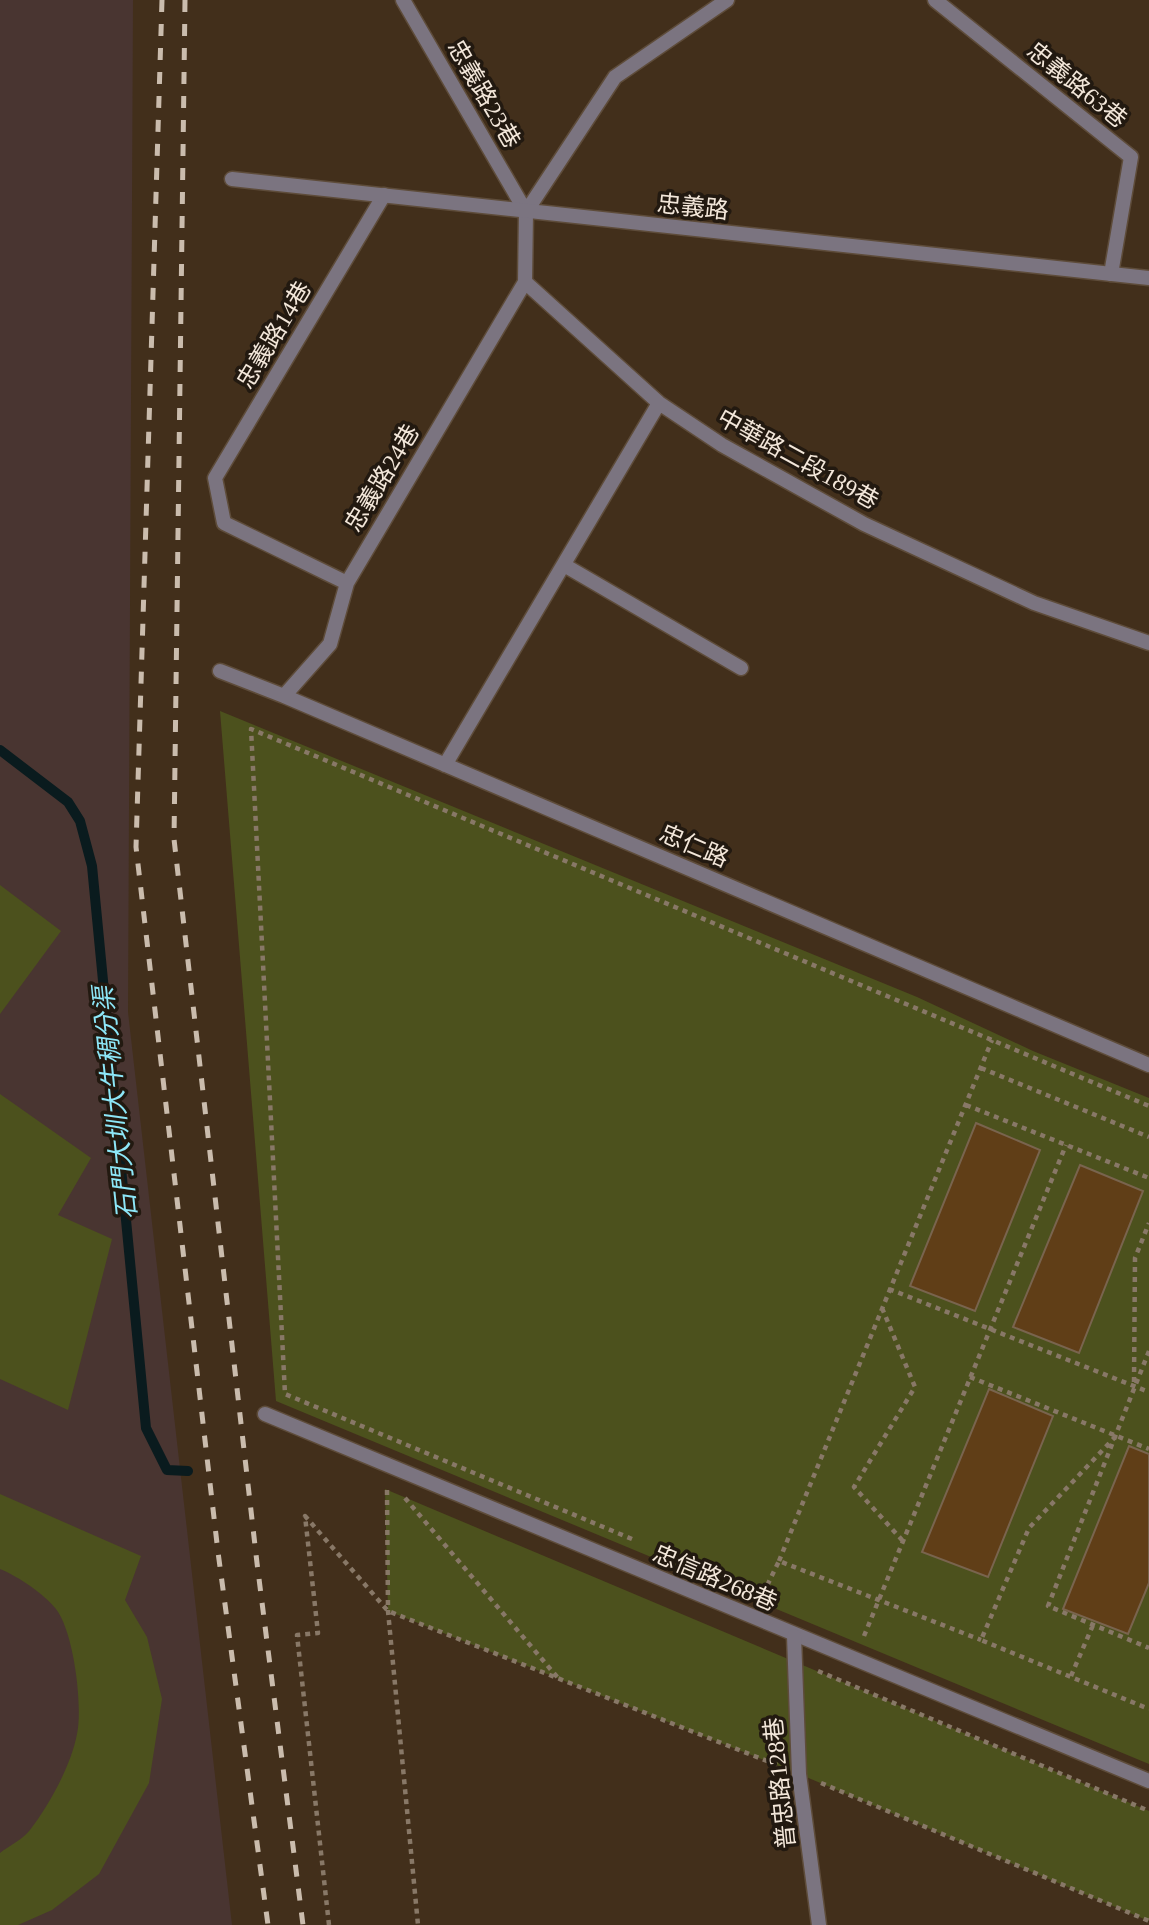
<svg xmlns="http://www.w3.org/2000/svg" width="1149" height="1925" viewBox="0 0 1149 1925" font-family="'Times New Roman','Noto Sans TC',serif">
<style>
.commercial{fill:#493531}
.green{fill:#4c511d}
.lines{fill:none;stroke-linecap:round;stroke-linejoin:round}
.stream{stroke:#0a1b1e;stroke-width:10}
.building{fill:#603e17;stroke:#79644e;stroke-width:2}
.service-casing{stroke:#5e4c3a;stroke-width:17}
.minor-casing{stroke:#5e4c3a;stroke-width:17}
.path{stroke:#887867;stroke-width:4.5;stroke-dasharray:5 5;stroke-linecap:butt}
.service{stroke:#7b7480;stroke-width:14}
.minor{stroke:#7b7480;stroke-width:14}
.rail{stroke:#cabcad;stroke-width:5;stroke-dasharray:12 12;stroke-linecap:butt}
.labels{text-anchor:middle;stroke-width:7;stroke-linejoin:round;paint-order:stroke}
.street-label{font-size:24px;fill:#f3e7da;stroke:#221910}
.water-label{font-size:26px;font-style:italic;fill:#8de7f8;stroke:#221910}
</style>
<rect width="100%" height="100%" fill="#422f1b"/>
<path class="commercial" d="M0 0H133L128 1012 232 1925H0Z"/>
<path class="green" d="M220 711 917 997 1033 1051 1149 1098V1764L276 1401Z
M0 885 61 931 0 1014Z
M0 1094 91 1158 58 1215 112 1239 68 1410 0 1379Z
M385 1489 1149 1811V1921L799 1774 388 1611Z
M0 1494 141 1556 125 1600 147 1637 162 1699 149 1783 99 1874 52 1910 18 1925H0V1853C9 1846 23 1839 30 1830 49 1805 71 1766 77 1734 83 1707 74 1632 56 1609 43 1593 19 1577 0 1569Z"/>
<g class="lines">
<path class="stream" d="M0 750 68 802 80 821 92 866 146 1428 167 1470 188 1471"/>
</g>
<path class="building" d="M976 1123 1040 1150 975 1311 910 1286Z
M1080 1165 1143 1191 1079 1353 1013 1327Z
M989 1389 1053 1416 988 1577 922 1552Z
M1129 1446 1149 1454V1583L1128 1634 1063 1609Z"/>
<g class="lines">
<g class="service-casing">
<path id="service" d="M403 0 526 212
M935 0 1131 157 1111 274
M526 212 525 282 659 403 722 445 864 524 1034 603 1149 643
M526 212 615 77 727 0
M564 565 741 668
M347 583 224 523 215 478 384 195
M220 671 284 696 1149 1065
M284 696 330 644 347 583 525 282
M445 765 659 403
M265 1414 1149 1781"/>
</g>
<g class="minor-casing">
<path id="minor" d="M232 179 1149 278
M794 1636 799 1774 819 1925"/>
</g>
<path class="path" d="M981 1068 1149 1137
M966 1105 1149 1178
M889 1289 1149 1392
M882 1308 915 1387 854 1487 902 1540
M1149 1351 1048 1606 1149 1648
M970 1377 1149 1449
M1134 1382 1135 1258 1149 1223
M1116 1436 1029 1528 981 1640 1149 1709
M387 1490 388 1611 418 1925
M405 1498 558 1678
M632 1539 285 1394 251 729 1149 1106
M779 1561 992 1040
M763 1594 779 1561 981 1640
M864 1636 1066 1145
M818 1671 1149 1811
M1071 1676 1093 1625
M821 1783 1149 1921
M329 1925 297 1635 318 1633 305 1516 388 1611 777 1765"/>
<use href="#service" class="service"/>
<use href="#minor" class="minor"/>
<path class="rail" d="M162 0 136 847 218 1552 268 1925
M185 0 174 839 257 1563 303 1925"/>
</g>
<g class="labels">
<g class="street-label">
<text transform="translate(1077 85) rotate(39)" y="8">忠義路63巷</text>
<text transform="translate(484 94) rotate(60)" y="8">忠義路23巷</text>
<text transform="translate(693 207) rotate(6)" y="8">忠義路</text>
<text transform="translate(274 335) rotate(-59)" y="8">忠義路14巷</text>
<text transform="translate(798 459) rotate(29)" y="8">中華路二段189巷</text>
<text transform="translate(382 478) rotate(-59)" y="8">忠義路24巷</text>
<text transform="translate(694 846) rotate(23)" y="8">忠仁路</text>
<text transform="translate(715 1578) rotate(23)" y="8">忠信路268巷</text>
<text transform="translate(780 1783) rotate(-96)" y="8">普忠路128巷</text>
</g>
<g class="water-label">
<text transform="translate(115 1103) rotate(-96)" y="9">石門大圳大牛稠分渠</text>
</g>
</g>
</svg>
